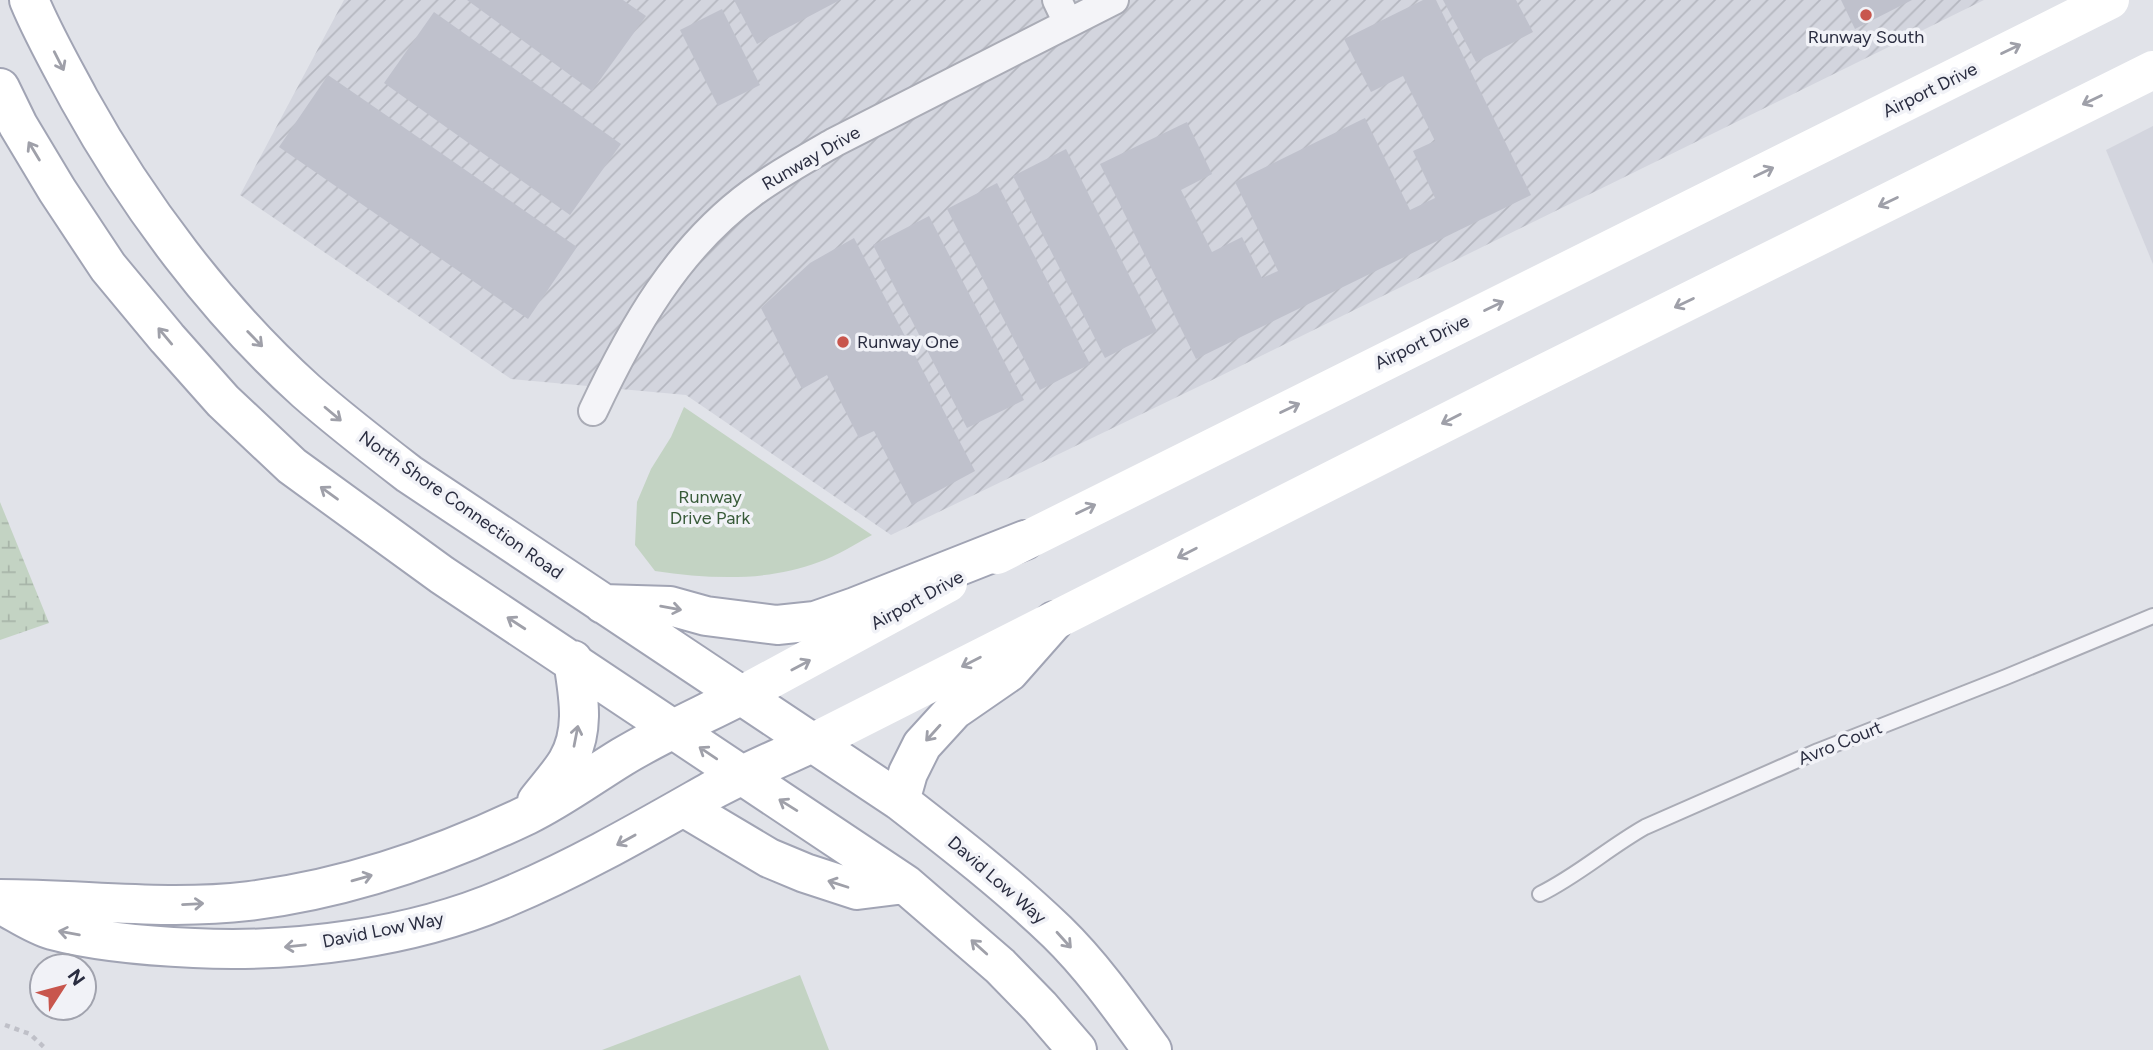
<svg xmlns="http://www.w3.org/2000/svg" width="2153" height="1050" viewBox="0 0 2153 1050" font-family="Figtree,sans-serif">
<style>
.built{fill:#d3d5de}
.industrial{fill:url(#industrial-furrows)}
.wetland{fill:url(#wetland-marsh)}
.park{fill:#c3d3c3}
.building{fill:#bfc1cc}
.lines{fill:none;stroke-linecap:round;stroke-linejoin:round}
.lane-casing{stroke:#aaacb6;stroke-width:18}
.street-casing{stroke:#aaacb6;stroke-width:32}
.primary-casing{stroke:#a1a4b4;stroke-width:42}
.path{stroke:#bfc0c8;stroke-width:4.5;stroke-dasharray:5 5;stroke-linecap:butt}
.lane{stroke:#f4f4f8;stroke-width:14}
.street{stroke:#f4f4f8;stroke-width:28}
.secondary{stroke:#fff;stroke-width:38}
.primary{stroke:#fff;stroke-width:38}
.oneway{stroke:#9fa0a9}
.poi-dot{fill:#c8564d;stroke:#f1f2f7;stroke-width:2.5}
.labels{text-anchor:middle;stroke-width:7;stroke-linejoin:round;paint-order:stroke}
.poi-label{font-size:18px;fill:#2a2d40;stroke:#f1f2f7}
.street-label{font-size:18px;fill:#2a2d40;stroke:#f1f2f7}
.park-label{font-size:18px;fill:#385b39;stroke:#f1f2f7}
</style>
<defs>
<pattern id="industrial-furrows" width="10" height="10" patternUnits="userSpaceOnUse" patternTransform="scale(1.75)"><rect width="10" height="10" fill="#d3d5de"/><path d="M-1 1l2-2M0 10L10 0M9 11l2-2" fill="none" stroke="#b5b7c0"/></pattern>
<pattern id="wetland-marsh" width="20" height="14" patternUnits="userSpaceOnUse" patternTransform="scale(1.75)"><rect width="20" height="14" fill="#c3d3c3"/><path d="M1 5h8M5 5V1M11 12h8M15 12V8" fill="none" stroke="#a8b5a9"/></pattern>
</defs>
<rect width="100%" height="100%" fill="#e1e3e9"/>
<path class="built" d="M2153 126V264L2106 150Z"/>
<path class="industrial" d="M344 0H1984L1206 383 891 535 686 395 511 379 240 195Z"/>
<path class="wetland" d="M0 502 49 623 0 640Z"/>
<path class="park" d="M684 407 872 535C855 544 837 556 819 562 766 582 710 579 655 571L635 545 637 502 651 469 671 437Z
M800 975 829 1050H602Z"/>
<path class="building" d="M467 0H623L646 16 592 91Z
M734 0H840L757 44Z
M1423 0H1436L1531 195 1196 359 1100 164 1187 122 1212 174 1181 190 1212 252 1242 237 1262 278 1278 271 1235 182 1365 118 1410 210 1435 198 1413 151 1435 141 1403 76 1371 92 1344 39Z
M1443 0H1516L1533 32 1476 62Z
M1841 0H1912L1855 29Z
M722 9 760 85 718 106 680 30Z
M434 12 621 144 570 215 384 83Z
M328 75 577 247 528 319 279 147Z
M1066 149 1157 331 1105 358 1013 176Z
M997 183 1090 364 1040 390 947 209Z
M929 216 1024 400 967 428 873 245Z
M854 238 975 471 912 505 874 431 859 438 827 375 802 389 761 308 810 263Z"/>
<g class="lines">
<g class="lane-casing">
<path id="lane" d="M1540 894C1577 876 1608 848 1645 827L1818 751 2006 677 2153 616"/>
</g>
<g class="street-casing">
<path id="street" d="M1057 0 1068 23
M593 411C632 328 677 248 752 193 778 174 807 158 835 142L1114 0"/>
</g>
<g class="primary-casing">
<path id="primary" d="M29 0C43 34 62 67 79 99 137 204 217 311 306 391 339 420 374 447 409 474L900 801C954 843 1008 885 1057 932 1093 967 1123 1010 1152 1050
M0 88 18 125 57 190 108 267 167 338 223 401 292 466 442 575 905 884 1000 966 1040 1007 1077 1050
M603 604 670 606 706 616 777 625 815 621 855 607 1025 540
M537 801C547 788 559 775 567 762 586 730 578 694 573 660
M900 801 908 773 922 745 954 710 1009 672 1054 621
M685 808 769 858 805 873 857 890 905 884
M0 899C83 899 166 911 249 901 347 889 439 857 527 815 560 799 591 776 622 757 660 734 701 716 740 696
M0 904C16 912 34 925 52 930 97 942 147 946 194 948 295 953 411 938 505 898 577 868 644 829 711 791 744 773 778 759 812 743"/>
</g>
<path class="path" d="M5 1025 30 1034 47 1050"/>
<use href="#lane" class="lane"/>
<use href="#street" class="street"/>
<path class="secondary" d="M997 555 2110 0
M740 696 948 583
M812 743 1512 389 2153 70"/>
<use href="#primary" class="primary"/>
</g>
<defs><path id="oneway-shaft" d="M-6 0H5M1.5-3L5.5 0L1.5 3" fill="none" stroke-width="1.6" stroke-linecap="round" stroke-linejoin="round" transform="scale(1.75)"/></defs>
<g class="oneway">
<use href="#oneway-shaft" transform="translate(2011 49) rotate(-26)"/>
<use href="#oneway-shaft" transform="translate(59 61) rotate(63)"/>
<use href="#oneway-shaft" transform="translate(2092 100) rotate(154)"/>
<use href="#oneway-shaft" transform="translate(34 151) rotate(-121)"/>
<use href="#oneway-shaft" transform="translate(1764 172) rotate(-26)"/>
<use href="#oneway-shaft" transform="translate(1888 202) rotate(154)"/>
<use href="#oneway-shaft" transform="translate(1684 303) rotate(154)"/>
<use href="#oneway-shaft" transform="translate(1494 306) rotate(-26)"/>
<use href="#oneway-shaft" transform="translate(165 336) rotate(-130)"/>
<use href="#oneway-shaft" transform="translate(255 339) rotate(46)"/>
<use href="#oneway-shaft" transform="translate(1290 408) rotate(-26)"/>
<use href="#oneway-shaft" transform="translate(333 414) rotate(40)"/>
<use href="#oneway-shaft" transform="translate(1451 419) rotate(153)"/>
<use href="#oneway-shaft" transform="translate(329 493) rotate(-144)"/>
<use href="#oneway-shaft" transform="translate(1086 509) rotate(-26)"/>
<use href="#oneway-shaft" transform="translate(1187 553) rotate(153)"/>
<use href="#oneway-shaft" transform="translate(671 608) rotate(10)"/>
<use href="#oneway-shaft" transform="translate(516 623) rotate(-147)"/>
<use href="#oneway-shaft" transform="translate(971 662) rotate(153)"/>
<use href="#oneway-shaft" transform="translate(801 665) rotate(-28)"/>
<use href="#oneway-shaft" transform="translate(933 733) rotate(132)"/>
<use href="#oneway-shaft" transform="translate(576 736) rotate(-79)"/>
<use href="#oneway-shaft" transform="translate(708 753) rotate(-146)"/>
<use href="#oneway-shaft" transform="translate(788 805) rotate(-148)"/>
<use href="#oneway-shaft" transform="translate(626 840) rotate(151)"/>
<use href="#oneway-shaft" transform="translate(362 878) rotate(-16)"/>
<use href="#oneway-shaft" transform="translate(838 884) rotate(-162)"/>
<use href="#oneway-shaft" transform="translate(193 904) rotate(-3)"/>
<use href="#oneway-shaft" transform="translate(69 933) rotate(-170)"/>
<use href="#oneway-shaft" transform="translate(1064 940) rotate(48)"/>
<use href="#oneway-shaft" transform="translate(295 946) rotate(174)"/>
<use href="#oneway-shaft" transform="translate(979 947) rotate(-138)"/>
</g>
<g class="poi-dot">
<circle cx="1866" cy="15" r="7"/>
<circle cx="843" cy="342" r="7"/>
</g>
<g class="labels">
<g class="poi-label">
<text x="1866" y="43">Runway South</text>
<text x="857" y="348" text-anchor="start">Runway One</text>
</g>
<g class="street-label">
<text transform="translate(1930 90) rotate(-26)" y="6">Airport Drive</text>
<text transform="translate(811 158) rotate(-30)" y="6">Runway Drive</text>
<text transform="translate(1422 342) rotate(-26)" y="6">Airport Drive</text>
<text transform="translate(461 505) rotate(35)" y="6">North Shore Connection Road</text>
<text transform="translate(917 600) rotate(-29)" y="6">Airport Drive</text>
<text transform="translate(1840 743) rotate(-22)" y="6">Avro Court</text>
<text transform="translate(997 880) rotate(41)" y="6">David Low Way</text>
<text transform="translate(383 930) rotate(-11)" y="6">David Low Way</text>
</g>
<g class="park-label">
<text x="710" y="503">Runway<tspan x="710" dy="21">Drive Park</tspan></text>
</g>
</g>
<g transform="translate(63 987) rotate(54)"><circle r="33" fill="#f1f2f7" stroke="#a1a3ae" stroke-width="2"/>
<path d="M0-5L12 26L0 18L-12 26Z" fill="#c8564d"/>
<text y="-10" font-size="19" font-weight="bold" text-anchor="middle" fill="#2a2d40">N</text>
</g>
</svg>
